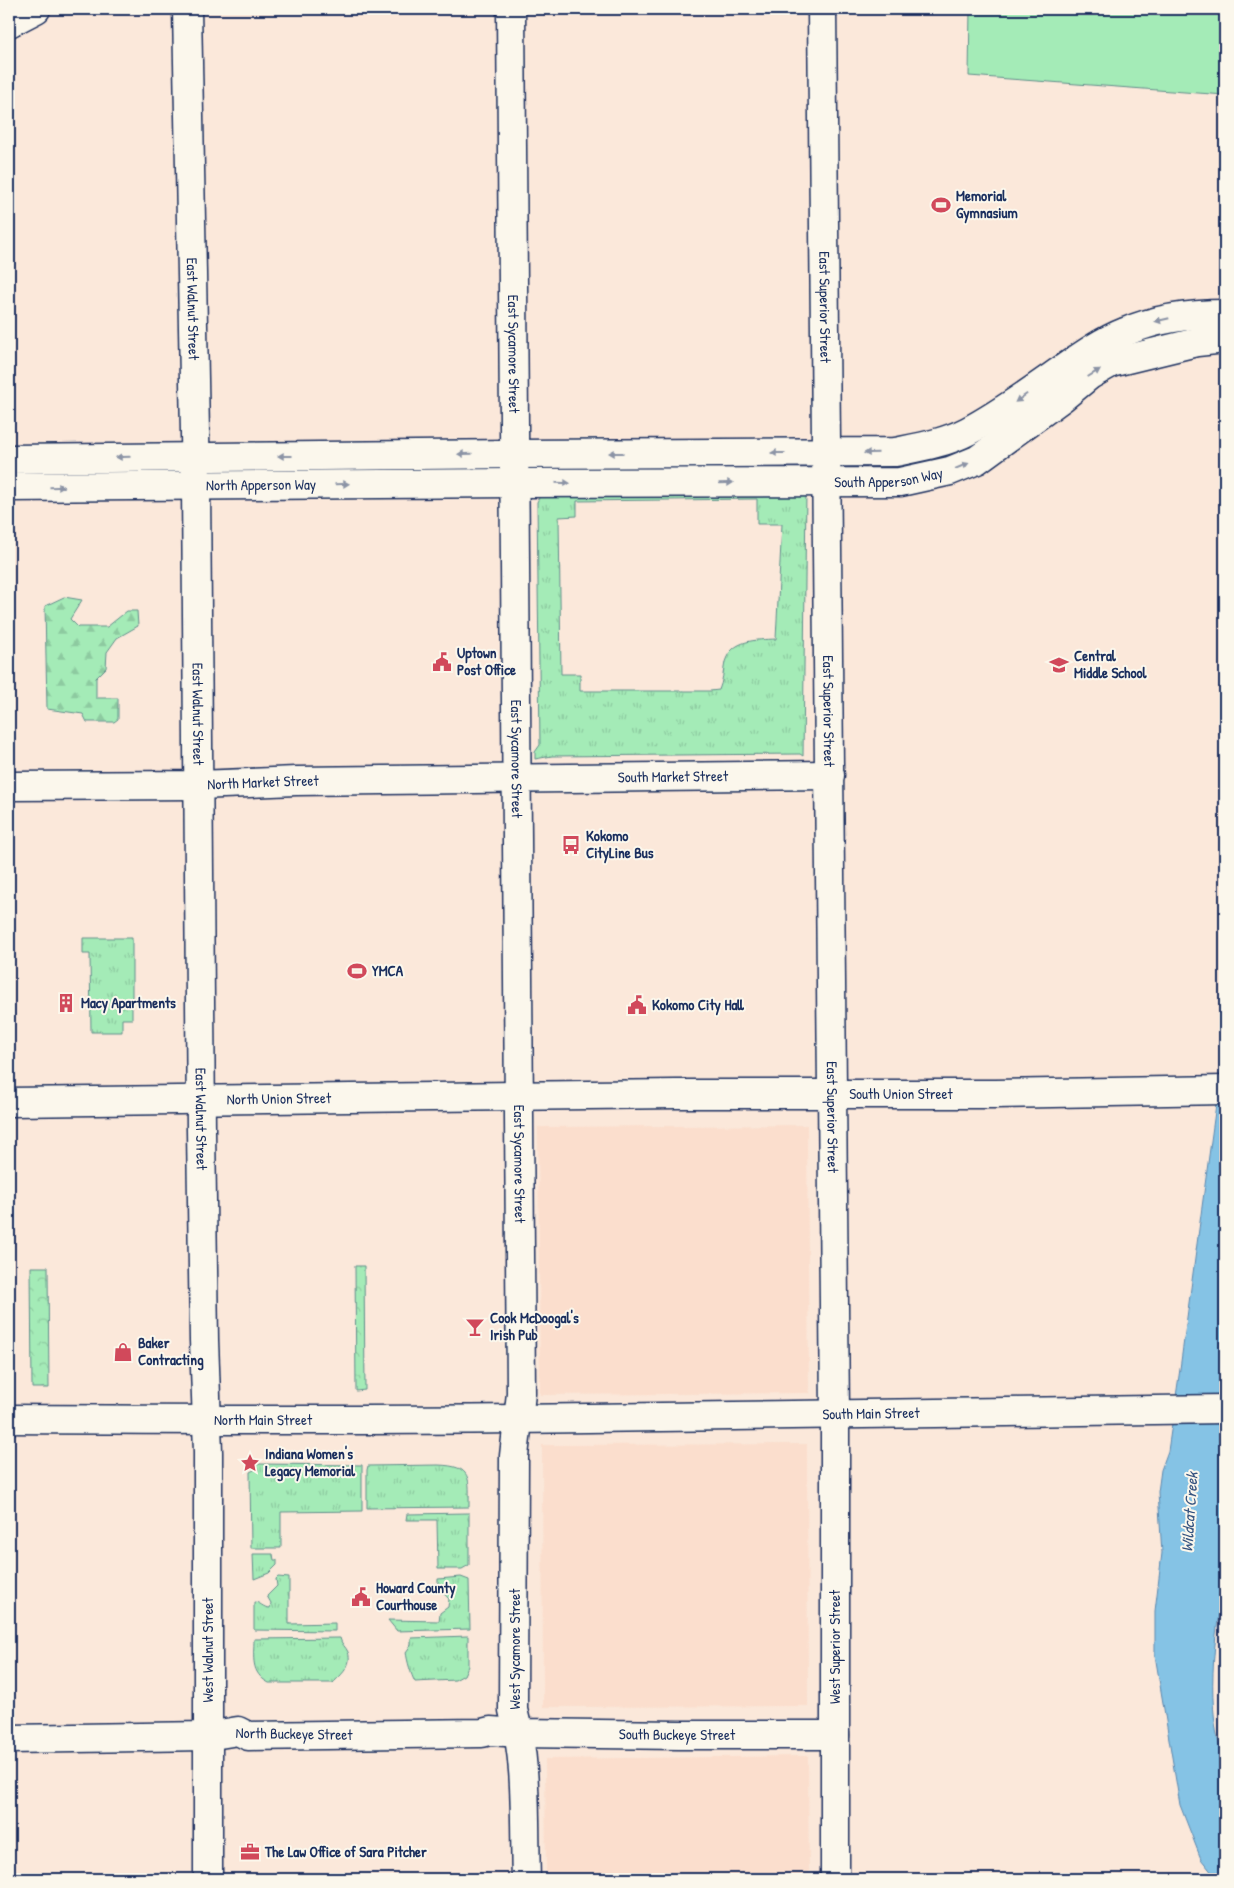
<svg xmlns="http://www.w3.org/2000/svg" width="1234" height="1888" viewBox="0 0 1234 1888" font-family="'Patrick Hand',sans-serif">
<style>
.built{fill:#fbdecd}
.grass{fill:url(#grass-tufts);stroke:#608d8a;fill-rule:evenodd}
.forest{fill:url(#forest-firs);stroke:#608d8a}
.park{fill:url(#park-crowns);stroke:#608d8a}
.pitch{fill:#a4ebb7;stroke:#608d8a}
.water{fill:#85c3e5;stroke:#5b88af}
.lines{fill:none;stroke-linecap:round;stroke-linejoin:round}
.minor-casing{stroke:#1b2f5e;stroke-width:31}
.major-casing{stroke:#1b2f5e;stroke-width:31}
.minor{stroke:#fbf7ec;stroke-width:28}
.major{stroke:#fbf7ec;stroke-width:28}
.oneway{fill:#8b93a5}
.labels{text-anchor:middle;stroke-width:4;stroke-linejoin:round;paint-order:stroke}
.poi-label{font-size:15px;font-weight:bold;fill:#1b2f5e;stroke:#fbf7ec;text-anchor:start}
.street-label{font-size:15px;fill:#1b2f5e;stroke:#fbf7ec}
.water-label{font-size:16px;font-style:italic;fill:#365480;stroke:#fbf7ec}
</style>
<defs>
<pattern id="grass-tufts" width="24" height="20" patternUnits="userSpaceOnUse" patternTransform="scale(1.25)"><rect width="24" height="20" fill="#a4ebb7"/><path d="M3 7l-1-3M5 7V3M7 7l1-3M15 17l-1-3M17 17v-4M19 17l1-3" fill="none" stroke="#8dcaa0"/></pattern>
<pattern id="forest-firs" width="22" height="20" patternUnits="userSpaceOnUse" patternTransform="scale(1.25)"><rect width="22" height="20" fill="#a4ebb7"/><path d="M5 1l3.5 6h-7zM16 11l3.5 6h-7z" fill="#8dcaa0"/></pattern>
<pattern id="park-crowns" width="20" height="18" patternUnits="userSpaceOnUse" patternTransform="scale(1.25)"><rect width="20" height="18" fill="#a4ebb7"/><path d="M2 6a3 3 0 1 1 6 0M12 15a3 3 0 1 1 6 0" fill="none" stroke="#8dcaa0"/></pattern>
</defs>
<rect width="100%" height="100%" fill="#fbe8da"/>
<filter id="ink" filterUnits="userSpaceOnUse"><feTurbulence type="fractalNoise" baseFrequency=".02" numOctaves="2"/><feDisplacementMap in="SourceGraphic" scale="10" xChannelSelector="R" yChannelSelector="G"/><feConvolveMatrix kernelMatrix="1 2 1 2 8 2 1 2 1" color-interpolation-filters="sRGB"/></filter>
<g filter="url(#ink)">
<path class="built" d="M807 1125 809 1393 540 1395 538 1127Z
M807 1444 808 1706 543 1707 542 1445Z
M808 1756 809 1879H546L545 1759Z"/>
<path class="grass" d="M542 492H806L803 756 800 754 552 756 535 759V752L540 745 537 502ZM757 499V524H782L776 639C756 640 732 639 725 662 723 672 723 681 719 690L710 691H580V674H561L559 517 577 516V501Z
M83 938H132V1019H122V1032H91L90 954H83Z
M257 1464 362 1465V1511L281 1512V1548H251L250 1472 256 1469Z
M438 1465C473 1466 469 1478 469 1507L367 1508V1470L368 1466Z
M469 1513V1565L462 1569H438L437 1520H406L407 1514Z
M253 1554H273L274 1560H277V1565L269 1573 254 1579Z
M278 1577 289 1578V1624L335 1623V1631L254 1630V1602C260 1602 263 1608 270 1608L271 1603 267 1596 277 1586 276 1579Z
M461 1577 469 1580 470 1629 397 1631 388 1620 439 1621 440 1613 448 1607 449 1599 438 1587V1579Z
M468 1636V1666L464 1675 455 1680 415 1682C411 1675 407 1660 406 1652L411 1645V1638Z
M340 1638C341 1644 346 1647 348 1652 353 1665 341 1675 333 1683H269C250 1673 254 1657 254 1639Z"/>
<path class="forest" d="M64 597 82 600 70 619 78 627H107L127 611H137L138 626 117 638 107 652 106 668 96 678V698H118V719L114 722H87L83 714 47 709 45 606Z"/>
<path class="park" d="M355 1266H364L365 1390 356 1391Z
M48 1267 49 1388H32L31 1267Z"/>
<path class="pitch" d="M970 9H1225V95L969 76Z"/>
<path class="water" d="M1225 1038V1582C1214 1632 1204 1713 1225 1761V1879H1217L1201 1859 1180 1805 1155 1655V1611L1162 1553 1158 1492 1161 1470 1168 1451 1180 1369Z"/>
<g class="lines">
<g class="minor-casing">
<g id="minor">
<path id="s1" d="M187 9 196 486 201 1130 204 1340 208 1452V1879"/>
<path id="s2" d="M822 9 835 1414V1879"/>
<path d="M9 23 36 9"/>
<path id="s3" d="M9 786 198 785 296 781 830 775"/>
<path id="s4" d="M9 1102 676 1094H995L1225 1090"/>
<path id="s5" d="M9 1419C178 1420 347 1421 516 1419 753 1416 989 1411 1225 1409"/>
<path id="s6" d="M9 1739 207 1736 238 1731 248 1736 482 1733 490 1731 519 1733 679 1735H835"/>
</g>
</g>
<g class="major-casing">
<g id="major">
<path id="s7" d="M511 9 521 1393 514 1456 513 1710C528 1764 524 1823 526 1879"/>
<path d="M9 459 514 454 895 452C920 447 945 443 968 431 1000 414 1030 392 1060 371 1080 357 1102 341 1125 332 1157 318 1191 314 1225 314"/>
<path id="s8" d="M9 487 514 483 900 482 950 471 977 460 1062 398 1090 375 1111 363 1197 342 1225 339"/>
</g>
</g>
<use href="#minor" class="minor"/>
<use href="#major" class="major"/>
</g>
<defs><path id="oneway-solid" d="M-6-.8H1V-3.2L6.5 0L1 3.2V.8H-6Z" transform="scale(1.25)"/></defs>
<g class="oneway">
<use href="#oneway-solid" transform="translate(1162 320) rotate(167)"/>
<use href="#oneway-solid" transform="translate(1094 373) rotate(-32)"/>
<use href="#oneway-solid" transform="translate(1021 398) rotate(145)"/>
<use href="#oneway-solid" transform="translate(616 453) rotate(180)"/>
<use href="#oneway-solid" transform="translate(778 453) rotate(180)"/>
<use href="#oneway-solid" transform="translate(871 453) rotate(179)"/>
<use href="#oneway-solid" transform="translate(465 454) rotate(179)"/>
<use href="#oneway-solid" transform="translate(285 456) rotate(180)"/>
<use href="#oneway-solid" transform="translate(123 457) rotate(179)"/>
<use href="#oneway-solid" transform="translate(962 466) rotate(-22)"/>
<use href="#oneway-solid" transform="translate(563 483) rotate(1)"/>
<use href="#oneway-solid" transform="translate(726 483) rotate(-1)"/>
<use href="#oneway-solid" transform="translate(342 484) rotate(-1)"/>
<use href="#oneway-solid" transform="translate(57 487) rotate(-1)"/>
</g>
</g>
<defs>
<g id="stadium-bare" transform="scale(1.5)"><path d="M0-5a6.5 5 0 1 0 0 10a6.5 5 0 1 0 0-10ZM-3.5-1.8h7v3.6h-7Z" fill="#d1495b" stroke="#fbf7ec" stroke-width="2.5" paint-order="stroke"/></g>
<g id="civic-bare" transform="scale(1.5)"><path d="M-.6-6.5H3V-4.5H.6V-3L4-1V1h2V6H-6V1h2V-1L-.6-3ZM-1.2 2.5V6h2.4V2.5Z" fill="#d1495b" stroke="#fbf7ec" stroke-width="2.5" paint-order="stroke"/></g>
<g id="school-bare" transform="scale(1.5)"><path d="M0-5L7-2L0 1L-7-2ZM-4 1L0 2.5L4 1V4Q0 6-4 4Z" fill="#d1495b" stroke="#fbf7ec" stroke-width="2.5" paint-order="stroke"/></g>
<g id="bus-bare" transform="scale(1.5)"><path d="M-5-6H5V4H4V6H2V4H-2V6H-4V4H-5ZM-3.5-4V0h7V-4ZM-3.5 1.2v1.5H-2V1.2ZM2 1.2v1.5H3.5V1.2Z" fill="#d1495b" stroke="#fbf7ec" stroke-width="2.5" paint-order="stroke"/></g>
<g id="building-bare" transform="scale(1.5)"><path d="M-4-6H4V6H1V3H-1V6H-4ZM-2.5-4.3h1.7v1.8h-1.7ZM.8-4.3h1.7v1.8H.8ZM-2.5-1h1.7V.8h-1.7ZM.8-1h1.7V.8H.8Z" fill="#d1495b" stroke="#fbf7ec" stroke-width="2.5" paint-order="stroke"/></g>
<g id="bar-bare" transform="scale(1.5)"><path d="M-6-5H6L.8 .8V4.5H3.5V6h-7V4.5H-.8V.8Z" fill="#d1495b" stroke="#fbf7ec" stroke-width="2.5" paint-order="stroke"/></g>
<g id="shop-bare" transform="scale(1.5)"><path d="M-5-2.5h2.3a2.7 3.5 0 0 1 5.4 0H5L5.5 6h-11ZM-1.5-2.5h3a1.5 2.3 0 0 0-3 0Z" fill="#d1495b" stroke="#fbf7ec" stroke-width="2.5" paint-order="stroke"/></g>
<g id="sight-bare" transform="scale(1.5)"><path d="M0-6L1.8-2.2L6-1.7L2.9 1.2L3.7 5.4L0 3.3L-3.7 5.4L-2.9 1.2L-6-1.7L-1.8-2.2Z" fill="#d1495b" stroke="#fbf7ec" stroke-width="2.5" paint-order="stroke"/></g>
<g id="office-bare" transform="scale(1.5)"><path d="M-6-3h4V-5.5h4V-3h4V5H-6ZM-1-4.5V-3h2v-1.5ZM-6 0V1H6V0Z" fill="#d1495b" stroke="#fbf7ec" stroke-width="2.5" paint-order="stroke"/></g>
</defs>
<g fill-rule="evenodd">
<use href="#stadium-bare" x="941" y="205"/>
<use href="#civic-bare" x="442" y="662"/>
<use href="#school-bare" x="1059" y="665"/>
<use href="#bus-bare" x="571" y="845"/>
<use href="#stadium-bare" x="357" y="971"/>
<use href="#building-bare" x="66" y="1003"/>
<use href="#civic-bare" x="637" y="1005"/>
<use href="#bar-bare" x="475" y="1327"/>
<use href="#shop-bare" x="123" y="1352"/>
<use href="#sight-bare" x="250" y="1463"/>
<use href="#civic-bare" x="361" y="1597"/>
<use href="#office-bare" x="250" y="1852"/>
</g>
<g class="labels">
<g class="poi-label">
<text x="956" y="201">Memorial<tspan x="956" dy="17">Gymnasium</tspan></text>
<text x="457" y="658">Uptown<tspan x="457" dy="17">Post Office</tspan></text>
<text x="1074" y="661">Central<tspan x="1074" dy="17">Middle School</tspan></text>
<text x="586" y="841">Kokomo<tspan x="586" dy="17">CityLine Bus</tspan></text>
<text x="372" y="976">YMCA</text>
<text x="81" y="1008">Macy Apartments</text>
<text x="652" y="1010">Kokomo City Hall</text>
<text x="490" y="1323">Cook McDoogal's<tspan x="490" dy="17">Irish Pub</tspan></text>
<text x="138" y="1348">Baker<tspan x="138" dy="17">Contracting</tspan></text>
<text x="265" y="1459">Indiana Women's<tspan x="265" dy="17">Legacy Memorial</tspan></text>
<text x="376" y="1593">Howard County<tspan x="376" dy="17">Courthouse</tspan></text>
<text x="265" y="1857">The Law Office of Sara Pitcher</text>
</g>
<g class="street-label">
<text dy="5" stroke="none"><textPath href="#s2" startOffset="298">East Superior Street</textPath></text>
<text dy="5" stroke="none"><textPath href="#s1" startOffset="300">East Walnut Street</textPath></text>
<text dy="5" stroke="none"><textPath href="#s7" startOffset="345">East Sycamore Street</textPath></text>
<text dy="5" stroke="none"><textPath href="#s8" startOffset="880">South Apperson Way</textPath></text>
<text dy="5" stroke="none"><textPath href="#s8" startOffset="252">North Apperson Way</textPath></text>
<text dy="5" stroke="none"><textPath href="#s2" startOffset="702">East Superior Street</textPath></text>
<text dy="5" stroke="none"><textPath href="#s1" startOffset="705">East Walnut Street</textPath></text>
<text dy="5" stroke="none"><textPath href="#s7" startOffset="750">East Sycamore Street</textPath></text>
<text dy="5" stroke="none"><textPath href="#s3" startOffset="664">South Market Street</textPath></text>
<text dy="5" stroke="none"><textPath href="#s3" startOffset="254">North Market Street</textPath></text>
<text dy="5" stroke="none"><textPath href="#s4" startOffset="892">South Union Street</textPath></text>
<text dy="5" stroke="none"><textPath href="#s4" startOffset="270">North Union Street</textPath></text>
<text dy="5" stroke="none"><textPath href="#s2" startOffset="1108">East Superior Street</textPath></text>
<text dy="5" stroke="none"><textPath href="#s1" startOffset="1110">East Walnut Street</textPath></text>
<text dy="5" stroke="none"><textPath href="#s7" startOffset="1155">East Sycamore Street</textPath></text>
<text dy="5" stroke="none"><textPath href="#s5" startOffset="862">South Main Street</textPath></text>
<text dy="5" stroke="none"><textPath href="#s5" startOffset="254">North Main Street</textPath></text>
<text transform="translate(835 1647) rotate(-90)" y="5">West Superior Street</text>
<text transform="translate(515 1649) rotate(-90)" y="5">West Sycamore Street</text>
<text transform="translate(208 1650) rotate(-90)" y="5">West Walnut Street</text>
<text transform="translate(294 1734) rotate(1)" y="5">North Buckeye Street</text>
<text dy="5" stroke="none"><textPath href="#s6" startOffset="670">South Buckeye Street</textPath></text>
</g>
<g class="water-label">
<text transform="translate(1189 1512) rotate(-86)" y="6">Wildcat Creek</text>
</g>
</g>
<rect width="1234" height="1888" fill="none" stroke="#fbf7ec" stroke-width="30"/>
<rect x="15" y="15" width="1204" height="1858" fill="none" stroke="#1b2f5e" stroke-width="2" filter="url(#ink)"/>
</svg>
